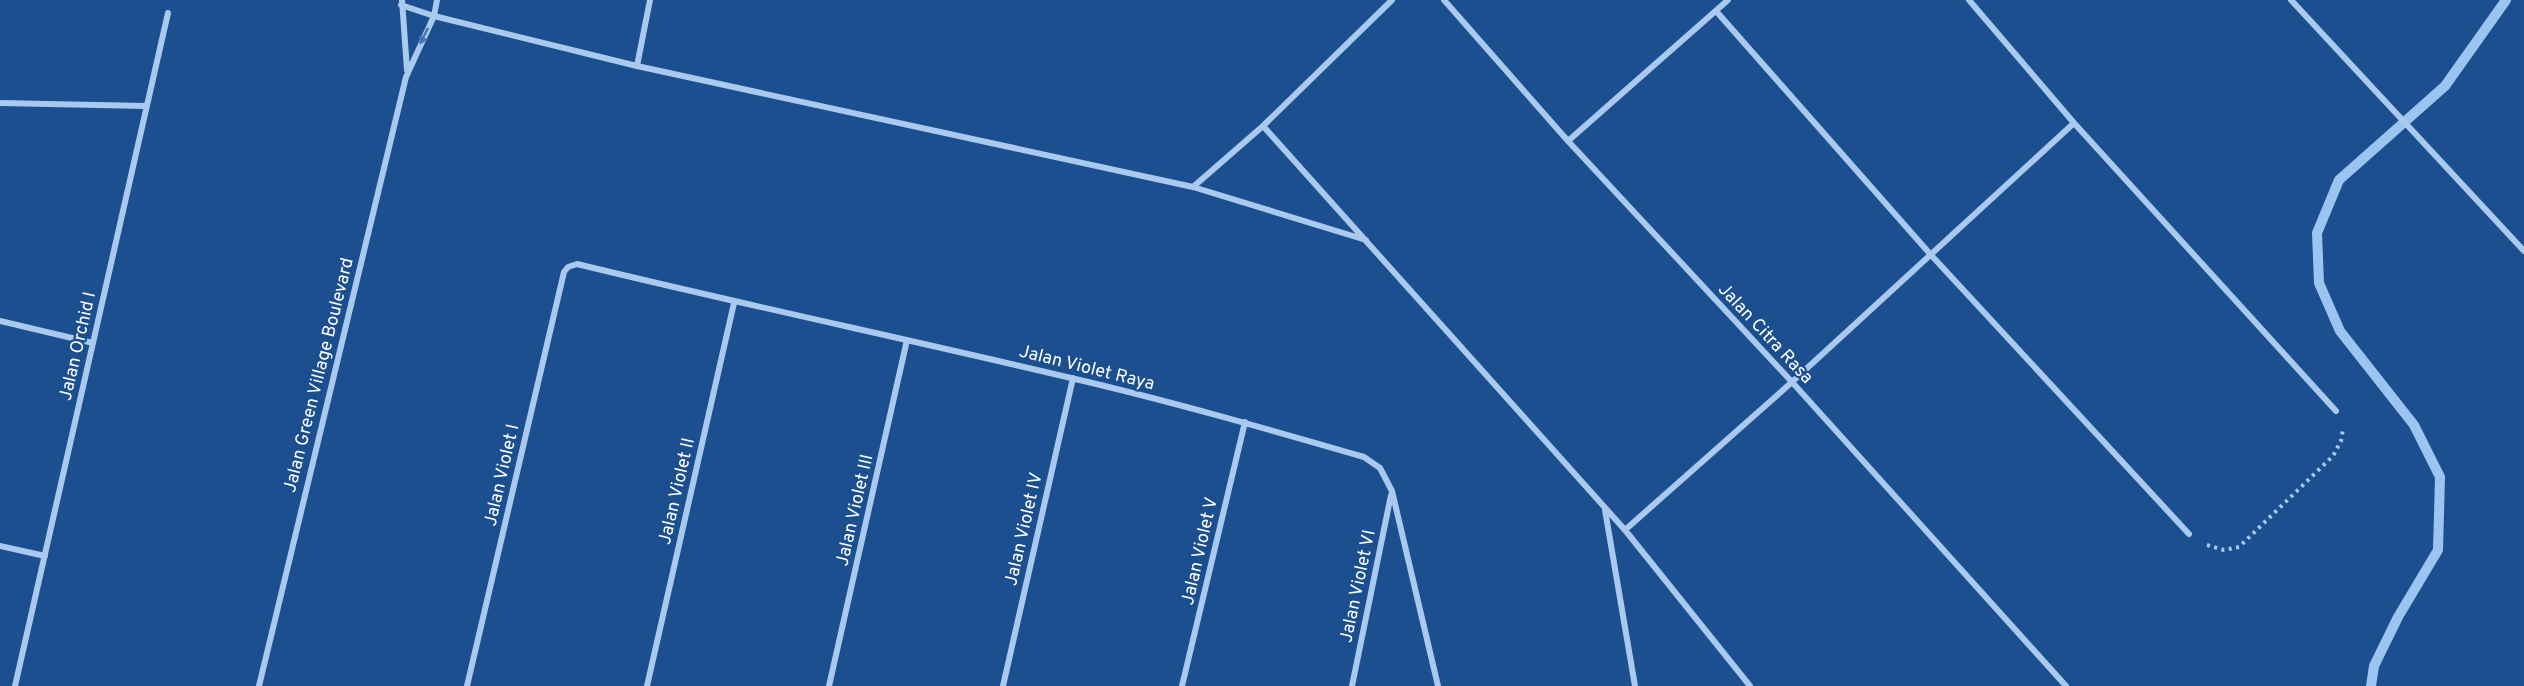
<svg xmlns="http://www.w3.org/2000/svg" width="2524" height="686" viewBox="0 0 2524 686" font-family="Overpass,sans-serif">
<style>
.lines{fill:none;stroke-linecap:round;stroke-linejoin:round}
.stream{stroke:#9cc4f0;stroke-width:10}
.path{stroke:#a9c9ee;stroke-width:4;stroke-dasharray:3 4.5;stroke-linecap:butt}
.street{stroke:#a9c9ee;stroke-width:6}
.oneway{fill:#4674ac}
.labels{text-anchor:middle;stroke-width:4.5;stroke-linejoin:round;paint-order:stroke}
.street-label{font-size:18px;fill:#fff;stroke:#1b4f8f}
</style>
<rect width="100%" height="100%" fill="#1b4f8f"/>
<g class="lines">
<path class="stream" d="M2371 686 2374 666 2398 617 2438 550 2440 477 2414 425 2340 331 2319 283 2317 233 2339 180 2445 86 2506 0"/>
<path class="path" d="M2207 545 2224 550 2239 547 2333 456 2341 441 2343 429"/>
<path class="street" d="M402 0 407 70
M1444 0 1568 141 1792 382 2066 686
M1969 0 2074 123 2336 411
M2291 0 2524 251
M401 5 434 16 637 66 1193 187 1366 240
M1716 11 1931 255 2189 534
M637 66 650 0
M0 103 146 106
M1263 126 1625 530 1750 686
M1568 141 1728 0
M1193 187 1263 126 1392 0
M0 321 93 343
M1605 510 1635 686
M1625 530 1792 382 2074 123
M0 546 45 556
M15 686 168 13
M259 686 406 77 434 16 437 0
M467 686 564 272 568 267 577 264C741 304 907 339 1071 378 1170 401 1267 429 1364 457L1380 468 1392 491 1438 686
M647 686 734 303
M829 686 907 340
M1003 686 1073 378
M1182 686 1245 422
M1352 686 1391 495"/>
</g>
<defs><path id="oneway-solid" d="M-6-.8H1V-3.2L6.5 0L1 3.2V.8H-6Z" transform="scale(1.5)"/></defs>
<use class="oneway" href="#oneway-solid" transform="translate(424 36) rotate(116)"/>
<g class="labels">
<g class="street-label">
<text transform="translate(1766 333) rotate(47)" y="6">Jalan Citra Rasa</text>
<text transform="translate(77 346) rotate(-77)" y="6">Jalan Orchid I</text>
<text transform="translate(1087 367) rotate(14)" y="6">Jalan Violet Raya</text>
<text transform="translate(318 375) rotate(-76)" y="6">Jalan Green Village Boulevard</text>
<text transform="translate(501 475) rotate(-77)" y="6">Jalan Violet I</text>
<text transform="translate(676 491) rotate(-77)" y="6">Jalan Violet II</text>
<text transform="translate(854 510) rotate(-77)" y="6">Jalan Violet III</text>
<text transform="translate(1023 529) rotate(-77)" y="6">Jalan Violet IV</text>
<text transform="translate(1199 551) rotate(-77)" y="6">Jalan Violet V</text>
<text transform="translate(1357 586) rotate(-78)" y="6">Jalan Violet VI</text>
</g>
</g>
</svg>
